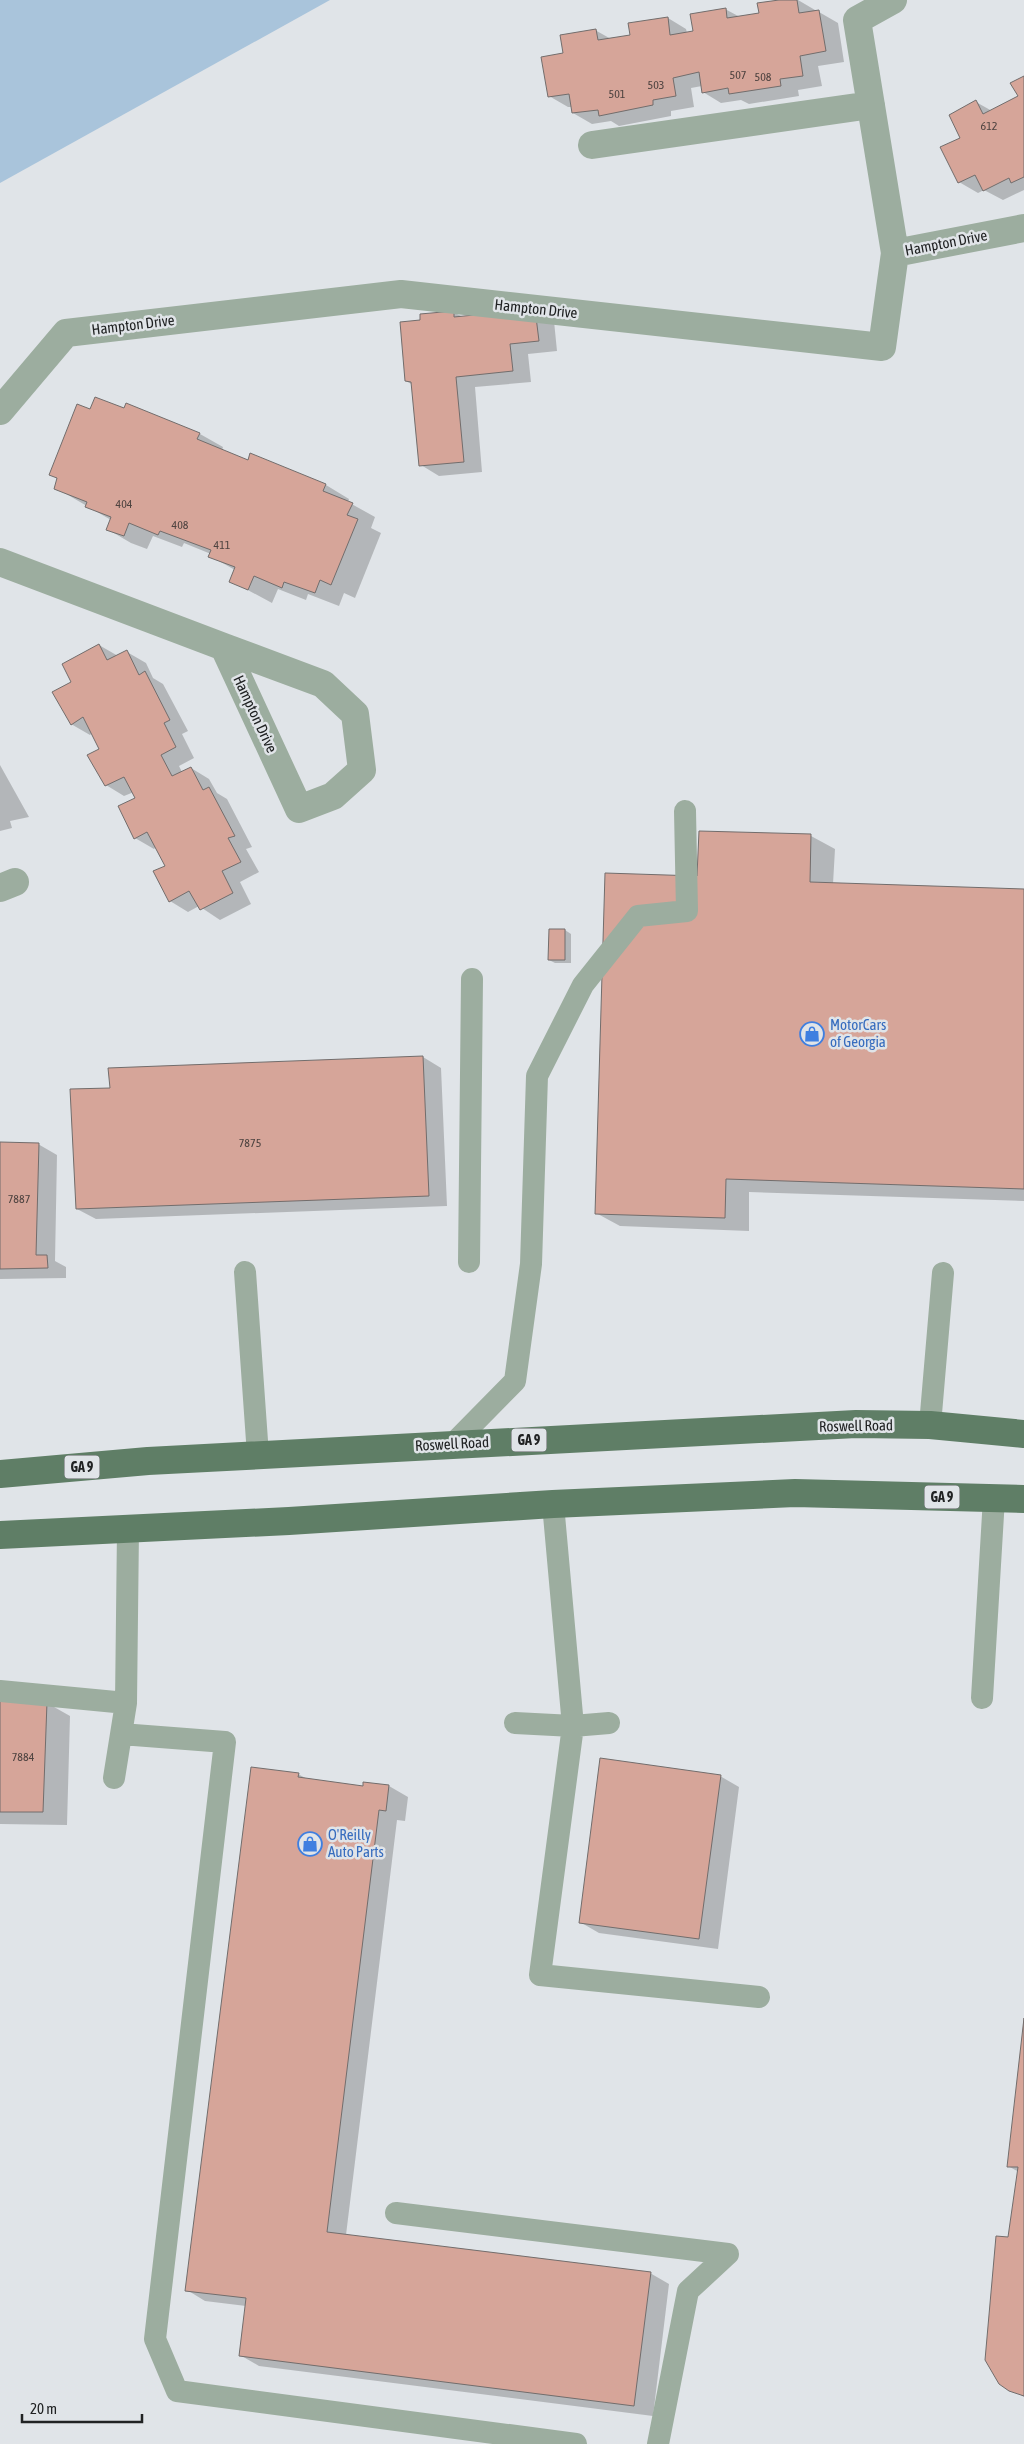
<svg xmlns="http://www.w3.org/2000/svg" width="1024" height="2444" viewBox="0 0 1024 2444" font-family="'Asap Condensed',sans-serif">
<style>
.green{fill:#a9c4db}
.shadow{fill:#0003}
.building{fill:#d6a599;stroke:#726d6c}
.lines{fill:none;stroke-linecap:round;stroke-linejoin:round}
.lane{stroke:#9cad9f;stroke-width:22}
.street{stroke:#9cad9f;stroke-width:28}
.primary{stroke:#5f7e66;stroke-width:28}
.labels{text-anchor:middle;stroke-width:5;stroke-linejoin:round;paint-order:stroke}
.number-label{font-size:12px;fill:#4e4340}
.shield{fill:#e0e4e8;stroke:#5a5c5e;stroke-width:1}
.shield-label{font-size:14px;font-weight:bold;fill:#202223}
.street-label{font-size:15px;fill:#202223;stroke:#e0e4e8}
.shop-label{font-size:15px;fill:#366cbe;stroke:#e0e4e8;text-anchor:start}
</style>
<rect width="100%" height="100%" fill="#e0e4e8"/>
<path class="green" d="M0 0H330L0 183Z"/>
<path class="shadow" d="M788 0H798L815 10V12H819L838 23 844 62 818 66 822 86 798 90 799 96 749 104 741 100 721 103 703 92 702 86 691 88 694 107 671 111V116L619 126 611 121 592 124 573 113 572 107H568L549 96 565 55 595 30 611 39 631 36 668 18 686 29 687 33 694 32 725 9 740 17 761 14Z
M1024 77V190L1003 200 984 190 978 193 959 182 961 138 976 102 992 111 1019 97Z
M453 312 463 317 554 321 557 351 528 354 531 382 475 387 482 472 439 476 421 465 413 385 406 381 422 321Z
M125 409 200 434 223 447 222 451 248 461 251 455 326 485 349 499 348 502 375 517 371 528 381 533 355 598 344 593 339 606 308 594 306 600 278 589 272 603 231 581 235 570 210 556 211 554 184 543 182 547 153 536 147 549 131 543 107 529 111 520 56 488 58 479 50 474 91 410Z
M99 645 118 656 127 652 146 663 153 678 163 684 188 731 182 734 194 758 179 766 182 772 191 768 209 779 217 793 227 799 252 847 246 849 259 872 240 882 251 904 220 920 199 906 188 912 170 901 166 866 156 847 154 849 135 838 137 798 134 792 124 796 106 785 101 750 92 733 90 735 71 724 73 683Z
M0 765 29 817 10 821 12 828 0 831Z
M700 832 811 836 835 849 833 884 1024 891V1201L749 1192V1231L620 1226 596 1213 699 877Z
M550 930H565L571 934V963H555L549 960Z
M423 1057 441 1068 447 1206 96 1219 77 1209 111 1089Z
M0 1144H38L57 1155 55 1261 66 1267V1278L0 1279Z
M0 1702 47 1703 70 1716 67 1825 0 1824Z
M298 1774 309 1780 364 1788V1783L389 1786 408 1797 405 1821 397 1820 346 2235 650 2273 669 2284 653 2416 259 2366 240 2355 246 2306 205 2301 187 2290Z
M720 1776 739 1787 718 1949 599 1933 580 1922Z
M1024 2029V2397L1000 2383 1009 2238 1019 2172 1008 2166Z"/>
<path class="building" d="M779 0H797L799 13 819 10 826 51 800 56 803 76 780 79 781 86 729 94 728 88 702 93 699 72 673 78 676 96 653 100V105L599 116 598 110 572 113 569 94 548 97 541 57 563 53 560 35 596 29 598 40 630 35 628 23 668 17 670 35 693 31 690 14 726 8 727 18 759 13 757 3Z
M1024 76V177L1011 183 1009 178 983 191 975 175 958 183 940 147 960 138 949 115 976 100 983 114 1018 96 1010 83Z
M535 309 539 341 510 344 513 371 456 377 464 462 419 466 411 382 405 381 400 322 420 320V314L454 311V317Z
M95 397 124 408 126 403 200 433 197 439 248 460 250 453 326 484 323 491 353 503 347 515 358 519 331 585 320 580 315 593 284 582 282 588 254 576 248 590 229 582 235 567 208 557 211 550 160 531 158 535 129 523 124 536 106 530 111 517 85 507 87 502 54 489 57 478 49 475 77 404 90 409Z
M99 644 107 660 127 650 139 675 145 671 170 720 164 723 176 747 161 755 172 776 191 767 203 790 209 787 235 836 228 838 241 862 222 871 233 893 200 910 189 891 169 902 153 871 165 866 147 832 134 839 118 806 135 798 124 777 105 786 87 755 99 749 83 717 71 725 52 692 71 682 62 664Z
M699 831 811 834 810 882 1024 889V1189L726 1179 725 1218 595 1214 605 873 697 876Z
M549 929H565V960H548Z
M423 1056 429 1196 76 1209 70 1089 110 1088 108 1068Z
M0 1142 39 1143 36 1255H47L48 1268 0 1269Z
M0 1701 47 1702 43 1812H0Z
M600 1758 721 1775 699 1939 579 1923Z
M251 1767 299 1773 298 1777 363 1786V1782L389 1785 386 1811 379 1810 327 2232 651 2272 634 2406 239 2356 246 2298 185 2291Z
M1024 2018V2396L1009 2391 999 2384 985 2360 996 2236 1008 2237 1018 2167H1007Z"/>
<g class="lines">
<path class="lane" d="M469 1262 472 979
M245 1272 258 1455
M930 1425 943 1273
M453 1444 515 1381 531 1264 537 1076 583 985 638 916 687 911 685 811
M553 1504 573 1726 540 1975 759 1997
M0 1691 126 1703
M982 1698 994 1498
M515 1723 573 1726 609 1723
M121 1734 225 1742 155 2339 177 2391 576 2444
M114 1778 126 1703 128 1529
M396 2213 728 2254
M658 2444 688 2291 728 2254"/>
<path class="street" d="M893 0 857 20 895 253
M592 145 871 105
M0 411 66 333 401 294 882 347 895 253 1024 228
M0 562 224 647 299 809 333 796 362 770 355 714 323 684 224 647
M0 888 15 882"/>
<path class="primary" d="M0 1474 148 1461 856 1424 930 1425 1024 1434
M0 1535 289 1521 553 1504 795 1493 1024 1499"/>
</g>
<defs>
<g id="shop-ring" transform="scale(1.25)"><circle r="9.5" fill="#e0e4e8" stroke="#3f7fe0" stroke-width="1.5"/><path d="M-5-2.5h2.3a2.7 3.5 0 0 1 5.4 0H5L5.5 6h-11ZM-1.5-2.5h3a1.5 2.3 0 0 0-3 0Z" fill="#3f7fe0"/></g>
</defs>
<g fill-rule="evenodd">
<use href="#shop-ring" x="812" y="1034"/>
<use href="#shop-ring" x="310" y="1844"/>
</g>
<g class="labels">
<g class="number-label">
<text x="738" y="79">507</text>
<text x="763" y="81">508</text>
<text x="656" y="89">503</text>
<text x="617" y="98">501</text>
<text x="989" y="130">612</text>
<text x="124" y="508">404</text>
<text x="180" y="529">408</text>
<text x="222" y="549">411</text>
<text x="250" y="1147">7875</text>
<text x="19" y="1203">7887</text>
<text x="23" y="1761">7884</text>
</g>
<g class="shield">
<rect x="511.5" y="1428.5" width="35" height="23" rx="4"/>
<rect x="64.5" y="1455.5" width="35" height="23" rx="4"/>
<rect x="924.5" y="1485.5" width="35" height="23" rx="4"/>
</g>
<g class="shield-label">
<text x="529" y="1445">GA 9</text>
<text x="82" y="1472">GA 9</text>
<text x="942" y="1502">GA 9</text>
</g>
<g class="street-label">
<text transform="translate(946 243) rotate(-11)" y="5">Hampton Drive</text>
<text transform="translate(536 309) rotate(6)" y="5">Hampton Drive</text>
<text transform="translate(133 325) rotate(-7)" y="5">Hampton Drive</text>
<text transform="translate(255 714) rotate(65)" y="5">Hampton Drive</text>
<text transform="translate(856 1426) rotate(-1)" y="5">Roswell Road</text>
<text transform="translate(452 1444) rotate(-3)" y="5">Roswell Road</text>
</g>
<g class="shop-label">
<text x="830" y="1030">MotorCars<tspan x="830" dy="17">of Georgia</tspan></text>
<text x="328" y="1840">O'Reilly<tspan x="328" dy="17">Auto Parts</tspan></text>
</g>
</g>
<path d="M22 2414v8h120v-8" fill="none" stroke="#202223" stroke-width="2.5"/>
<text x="30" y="2414" font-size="15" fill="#202223" stroke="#e0e4e8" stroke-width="4" paint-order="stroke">20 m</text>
</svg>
